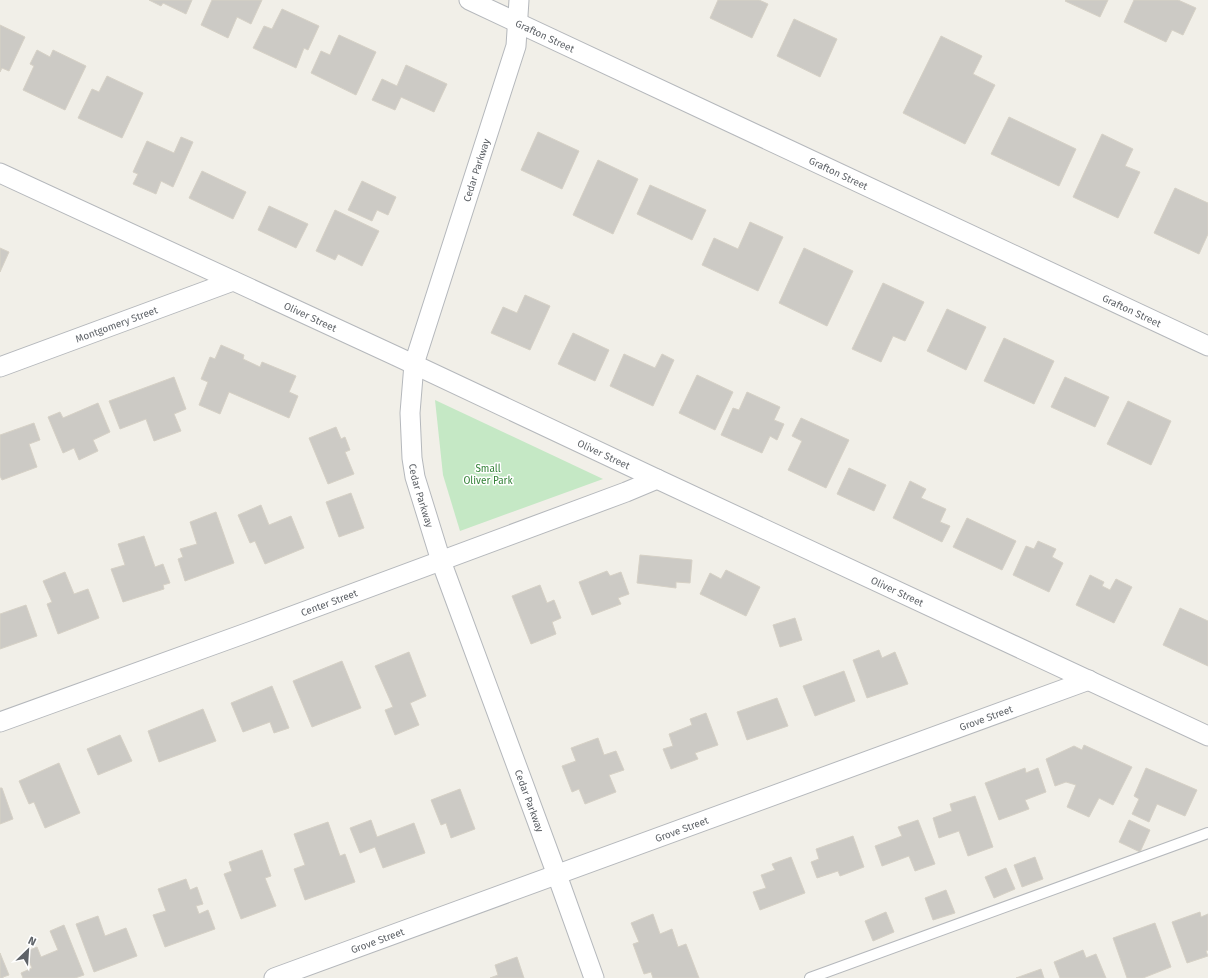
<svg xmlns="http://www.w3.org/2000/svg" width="1208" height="978" viewBox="0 0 1208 978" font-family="'Fira Sans',sans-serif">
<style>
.green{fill:#c5e8c5}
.building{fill:#cccac5;stroke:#d6d1c6}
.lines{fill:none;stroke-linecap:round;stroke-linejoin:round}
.service-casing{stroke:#b5b8bc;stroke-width:12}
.minor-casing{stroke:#b5b8bc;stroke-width:21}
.service{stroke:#fff;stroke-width:10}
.minor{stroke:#fff;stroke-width:19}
.labels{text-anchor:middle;stroke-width:3;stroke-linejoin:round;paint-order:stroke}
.street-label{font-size:10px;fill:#5f6368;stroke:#fff}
.park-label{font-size:10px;fill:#348238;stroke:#fff}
</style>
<rect width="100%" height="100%" fill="#f1efe8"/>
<path class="green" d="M435 400 603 479 460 531 443 475Z"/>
<path class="building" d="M149 0H192L186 14 163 3 161 6Z
M212 0H262L251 24 237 17 228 38 201 25Z
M718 0H759L768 4 752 38 710 18Z
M1066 0H1108L1100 17 1065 1Z
M1134 0H1178L1196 8 1183 35 1172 30 1166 42 1124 22Z
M282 9 319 26 308 50 304 48 296 68 253 48 264 26 272 29Z
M794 19 837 39 820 77 777 56Z
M0 25 25 37 9 71 2 68 0 72Z
M339 35 376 52 356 95 311 73 321 51 330 55Z
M941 36 982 56 973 74 995 85 965 144 903 113Z
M37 50 50 57 53 50 86 66 65 110 23 90 34 66 30 64Z
M406 65 447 84 434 112 401 97 395 110 372 100 382 79 397 86Z
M107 76 143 93 122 138 78 118 92 89 99 92Z
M1009 117 1076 149 1059 186 991 154Z
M538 132 579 151 562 189 521 170Z
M1102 134 1133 149 1125 166 1140 172 1118 218 1073 197Z
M181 137 193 142 173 187 161 181 156 194 133 184 138 174 133 172 147 141 174 153Z
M598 160 638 179 613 234 573 215Z
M202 171 246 192 233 219 189 198Z
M362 181 396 197 388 215 377 210 372 221 348 210Z
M650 185 706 210 692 240 637 214Z
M1175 188 1208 203V234L1199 254 1154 233Z
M269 206 308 224 296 248 258 230Z
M335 210 379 231 362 266 338 254 335 260 316 251Z
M750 222 783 237 758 291 702 265 714 238 738 249Z
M0 248 9 252 0 272Z
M804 248 853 271 827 326 779 303Z
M883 283 924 302 905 341 893 336 881 362 852 349Z
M525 295 550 306 530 350 491 333 503 307 517 313Z
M947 309 986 327 966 370 927 351Z
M573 333 609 350 595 381 558 364Z
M1004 338 1054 361 1034 404 984 381Z
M221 345 244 355 243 359 260 367 262 362 296 376 289 392 298 396 289 418 229 392 220 414 199 405 208 382 201 379 210 357 215 359Z
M624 354 655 368 662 354 674 360 653 406 610 386Z
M697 375 733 392 715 430 679 413Z
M174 377 186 409 174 414 181 431 154 441 146 419 120 429 109 401Z
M1065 377 1109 397 1095 427 1051 407Z
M747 392 780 407 774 420 784 424 777 440 770 436 762 453 721 435 733 408 739 410Z
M1128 401 1171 421 1151 465 1107 444Z
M98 403 110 432 93 440 98 451 79 460 74 448 63 453 48 417 60 412 63 418Z
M801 418 849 440 826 488 788 470 802 441 792 436Z
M34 423 40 440 29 444 37 467 2 480 0 476V435Z
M336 427 341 439 345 437 350 450 345 452 354 474 328 484 309 438Z
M849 468 886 485 874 511 837 494Z
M910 481 926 489 921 498 946 509 940 522 950 526 942 542 893 518Z
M351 493 364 528 339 537 326 502Z
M261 505 269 525 291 516 304 548 265 564 255 541 250 543 238 515Z
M216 512 234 563 185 581 178 559 183 557 180 549 197 544 190 522Z
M967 518 1016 541 1002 570 953 547Z
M144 536 155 567 163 564 170 583 163 585 164 589 123 602 111 569 125 565 118 544Z
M1038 541 1056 549 1052 557 1063 563 1049 592 1013 575 1026 546 1034 549Z
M640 555 692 560 690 583 676 582V588L637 583Z
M726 570 760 587 746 616 700 594 710 573 721 579Z
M607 571 610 576 621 572 629 594 618 598 621 604 592 615 579 582Z
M65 572 74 594 88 589 99 618 58 634 47 604 52 602 43 581Z
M1090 575 1104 582 1102 586 1110 590 1116 579 1132 587 1114 623 1076 605Z
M540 585 547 603 554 600 561 618 552 622 556 634 531 644 512 596Z
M26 605 37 636 0 649V614Z
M1180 608 1208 621V666L1163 645Z
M795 618 802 640 780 647 773 625Z
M879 650 882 658 895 652 908 684 867 698 853 660Z
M409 652 426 696 410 703 419 725 395 735 385 710 393 707 375 666Z
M342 661 361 708 312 727 293 681Z
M844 671 855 701 815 716 803 686Z
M272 686 289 728 274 733 270 722 243 732 231 703Z
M777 698 788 726 747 740 737 712Z
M203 709 216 741 159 762 148 731Z
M706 713 718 745 695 753 698 759 671 769 663 749 673 746 669 734 692 725 690 719Z
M120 735 132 761 98 775 87 749Z
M598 738 604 755 616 751 624 770 609 775 616 792 585 804 579 789 572 792 562 766 576 761 571 748Z
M1084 745 1132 767 1113 805 1099 798 1089 817 1067 807 1076 785 1066 782 1055 786 1046 759 1074 746 1082 750Z
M59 763 80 813 45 828 34 802 29 804 19 781Z
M1025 768 1026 773 1038 768 1046 792 1025 800 1029 809 999 820 985 783Z
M1146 768 1197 790 1185 816 1157 804 1149 822 1132 814 1139 799 1134 796Z
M0 788H2L13 819 0 824Z
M460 789 475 829 451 838 446 823 441 825 431 800Z
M975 796 993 847 968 856 959 831 939 838 933 818 952 811 950 804Z
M371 820 377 837 414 823 425 853 383 868 375 847 360 853 350 828Z
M918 820 935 864 915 871 909 856 882 866 875 846 902 836 898 827Z
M1129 820 1150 830 1140 852 1119 842Z
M328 822 340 856 345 854 355 882 305 900 294 869 305 865 294 834Z
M853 836 864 867 840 876 838 871 817 878 811 862 819 859 816 849Z
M262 850 271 876 265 878 276 906 241 919 224 874 232 871 229 862Z
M791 857 805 893 760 910 753 892 766 888 761 875 775 870 772 864Z
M1035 857 1043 879 1022 887 1014 865Z
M1006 868 1015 889 994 898 985 877Z
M186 879 190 890 197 887 203 904 196 906 199 914 208 910 215 929 165 947 153 915 166 911 158 889Z
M946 890 955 913 933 920 925 898Z
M886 912 894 932 873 941 865 921Z
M1200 912 1201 917 1208 914V950L1206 951 1208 956 1187 963 1172 922Z
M653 914 660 934 672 929 678 947 686 944 699 978H653L651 972 644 974 633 944 639 942 631 923Z
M98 916 105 936 126 928 137 956 94 972 76 924Z
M1155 923 1171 967 1143 978H1127L1113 938Z
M64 925 84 975 75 978H23L21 973 32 968 25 952 37 947 41 957 58 950 50 931Z
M1083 950 1086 958 1096 954 1106 978H1060L1054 962Z
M0 953 9 975 3 977V978H0Z
M517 957 524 978H490L498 975 495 965Z
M1041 969 1044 978H1016Z"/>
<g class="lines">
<g class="service-casing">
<path id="service" d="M810 978 1208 833"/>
</g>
<g class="minor-casing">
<g id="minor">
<path id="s1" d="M469 0 1208 346"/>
<path id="s2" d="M519 0 516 46 414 364 410 413 412 458 415 477 441 561 557 875 594 978"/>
<path id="s3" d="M0 173 396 356 657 479 1208 736"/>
<path id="s4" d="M0 367 233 281"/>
<path id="s5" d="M0 722 249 632 626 492 657 479"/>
<path id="s6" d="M274 978 1089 680"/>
</g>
</g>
<use href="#service" class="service"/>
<use href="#minor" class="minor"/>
</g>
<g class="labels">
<g class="street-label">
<text dy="4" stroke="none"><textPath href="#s1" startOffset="84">Grafton Street</textPath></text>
<text transform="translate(476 170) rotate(-72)" y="4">Cedar Parkway</text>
<text dy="4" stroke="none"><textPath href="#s1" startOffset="408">Grafton Street</textPath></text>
<text dy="4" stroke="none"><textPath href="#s1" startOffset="732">Grafton Street</textPath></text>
<text dy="4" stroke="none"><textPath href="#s3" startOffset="342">Oliver Street</textPath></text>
<text dy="4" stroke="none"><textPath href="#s4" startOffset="124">Montgomery Street</textPath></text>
<text dy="4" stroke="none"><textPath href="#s3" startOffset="666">Oliver Street</textPath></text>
<text dy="4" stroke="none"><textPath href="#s2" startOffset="513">Cedar Parkway</textPath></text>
<text dy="4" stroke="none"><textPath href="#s3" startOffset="990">Oliver Street</textPath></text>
<text dy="4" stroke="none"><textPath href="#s5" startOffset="350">Center Street</textPath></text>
<text dy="4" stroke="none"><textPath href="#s6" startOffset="758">Grove Street</textPath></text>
<text dy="4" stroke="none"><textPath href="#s2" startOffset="837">Cedar Parkway</textPath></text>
<text dy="4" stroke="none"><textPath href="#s6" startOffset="434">Grove Street</textPath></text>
<text dy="4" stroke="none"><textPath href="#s6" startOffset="110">Grove Street</textPath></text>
</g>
<g class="park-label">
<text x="488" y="472">Small<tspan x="488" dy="12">Oliver Park</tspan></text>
</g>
</g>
<g transform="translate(28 950) rotate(25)" stroke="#ffffff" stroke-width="3" paint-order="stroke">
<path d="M0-3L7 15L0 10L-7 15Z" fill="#5f6368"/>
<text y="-6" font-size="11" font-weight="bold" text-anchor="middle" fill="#5f6368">N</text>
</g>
</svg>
